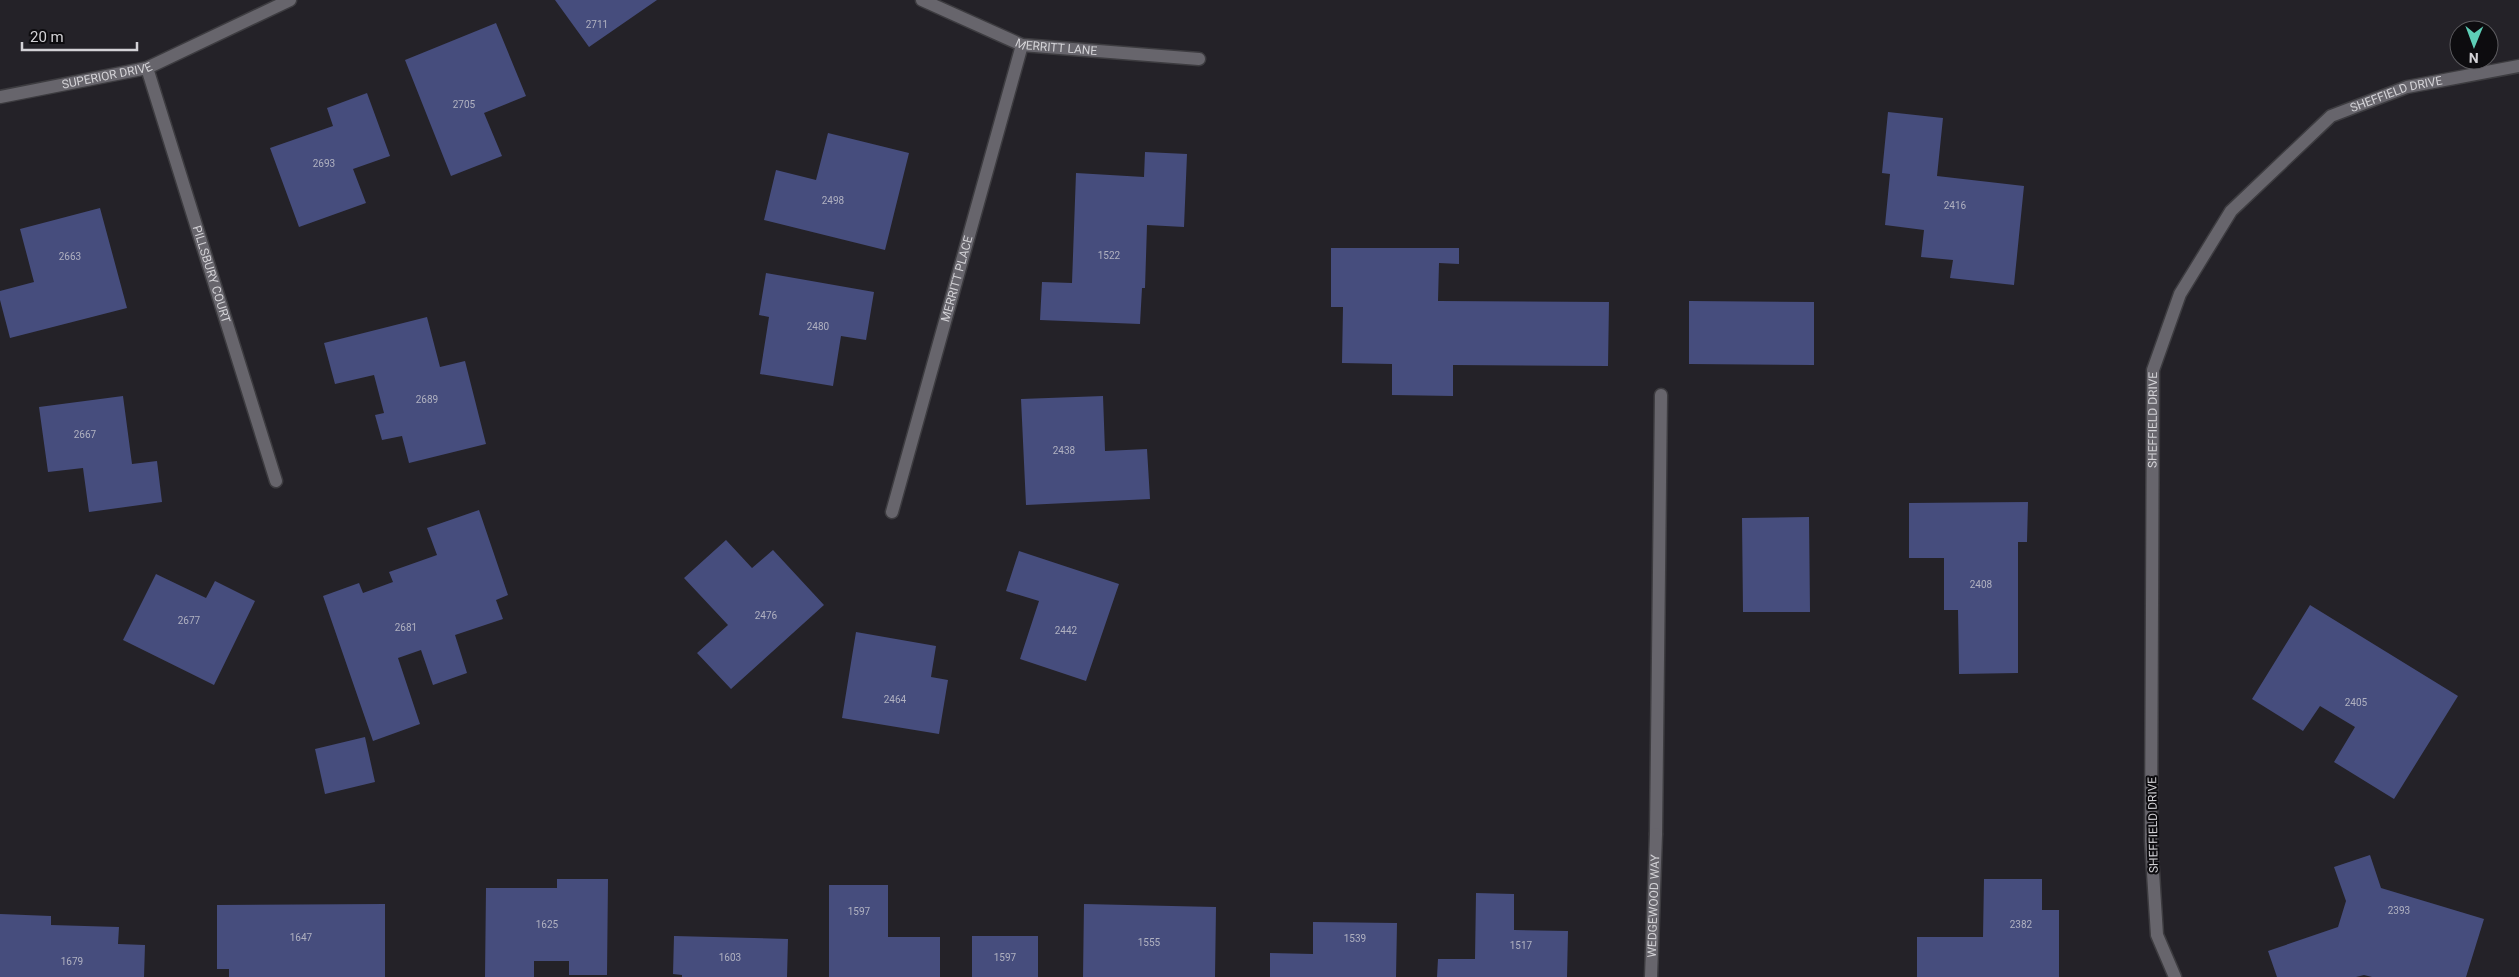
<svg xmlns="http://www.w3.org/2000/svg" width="2519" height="977" viewBox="0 0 2519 977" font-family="Roboto,sans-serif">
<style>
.building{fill:#464d7d}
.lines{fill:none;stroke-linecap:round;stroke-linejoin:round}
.service-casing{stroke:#3d3c40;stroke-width:15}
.minor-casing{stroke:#3d3c40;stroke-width:15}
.tertiary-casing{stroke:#3d3c40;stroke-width:15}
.service{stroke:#67656c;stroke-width:12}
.minor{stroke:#67656c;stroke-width:12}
.tertiary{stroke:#67656c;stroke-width:12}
.labels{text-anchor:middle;stroke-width:4;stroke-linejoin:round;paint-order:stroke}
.number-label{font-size:10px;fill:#b0b1c0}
.street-label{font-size:12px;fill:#d3d2d6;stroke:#0d0c0f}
</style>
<rect width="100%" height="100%" fill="#242228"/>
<path class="building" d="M555 0H657L589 47Z
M496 23 526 96 484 113 502 156 451 176 405 60Z
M367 93 390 156 353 169 366 203 299 227 270 148 333 126 327 108Z
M1888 112 1943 118 1937 176 2024 186 2014 285 1950 278 1953 260 1921 257 1924 230 1885 225 1890 174 1882 173Z
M828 133 909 153 885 250 764 220 776 170 816 180Z
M1145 152 1187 154 1184 227 1147 225 1145 288H1142L1140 324 1040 320 1042 282 1072 283 1076 173 1144 177Z
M100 208 127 308 10 338 0 300V291L34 282 20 229Z
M1331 248H1459V264L1439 263 1438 301 1609 302 1608 366 1453 365V396L1392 395V364L1342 363 1343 307H1331Z
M766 273 874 292 866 340 841 336 833 386 760 374 769 317 759 315Z
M1689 301 1814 302V365L1689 364Z
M427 317 440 367 465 361 486 444 409 463 402 436 382 440 375 415 384 413 374 375 335 384 324 343Z
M123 396 132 464 157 461 162 502 89 512 83 468 48 472 39 407Z
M1103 396 1105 451 1147 449 1150 499 1026 505 1021 399Z
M2028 502 2027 542H2018V673L1959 674 1958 610H1944V558H1909V503Z
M479 510 508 595 496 600 503 619 455 635 467 673 433 685 421 650 398 658 420 724 373 741 323 596 359 583 363 593 393 582 389 572 437 555 427 528Z
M1809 517 1810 612H1743L1742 518Z
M726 540 752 568 773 550 824 605 731 689 697 653 728 625 684 578Z
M1019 551 1119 584 1086 681 1020 659 1039 601 1006 591Z
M156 574 206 598 215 581 255 601 214 685 123 640Z
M2310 605 2458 696 2394 799 2334 762 2355 727 2320 706 2303 731 2252 699Z
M856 632 936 646 931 677 948 680 939 734 842 718Z
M365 737 375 782 325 794 315 749Z
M2370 855 2381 888 2484 919 2466 977H2372L2364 975 2356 977H2277L2268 951 2338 927 2346 901 2334 867Z
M557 879H608L607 975H569V961H534V977H485L486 888H557Z
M1984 879H2042V910H2059V977H1917V937H1983Z
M829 885H888V937H940V977H829Z
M1476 893 1514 894V930L1568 931 1567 977H1437L1438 959H1475Z
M385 904V977H229V969H217V905Z
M1084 904 1216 907 1215 977H1083Z
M0 914 51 916V925L119 927 118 944 145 945 144 977H0Z
M1313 922 1397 923 1396 977H1270V953L1313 954Z
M674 936 788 939 787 977H682V975L673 974Z
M972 936H1038V977H972Z"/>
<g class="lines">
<g class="service-casing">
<path id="service" d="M1656 834 1661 395"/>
</g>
<g class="minor-casing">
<g id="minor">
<path id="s1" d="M922 0 1022 45 1199 59"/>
<path id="s2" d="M147 68 276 481"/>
<path id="s3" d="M892 512 1022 45"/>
<path id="s4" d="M1651 977 1656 834"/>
<path id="s5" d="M2175 977 2157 935 2151 841 2153 370 2180 294 2231 211 2331 116 2407 87 2519 66"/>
</g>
</g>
<g class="tertiary-casing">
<g id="tertiary">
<path id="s6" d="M0 97 147 68 290 0"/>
</g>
</g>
<use href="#service" class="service"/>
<use href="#minor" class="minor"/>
<use href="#tertiary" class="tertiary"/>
</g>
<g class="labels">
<g class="number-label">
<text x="597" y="28">2711</text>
<text x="464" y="108">2705</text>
<text x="324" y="167">2693</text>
<text x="833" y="204">2498</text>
<text x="1955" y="209">2416</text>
<text x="1109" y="259">1522</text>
<text x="70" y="260">2663</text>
<text x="818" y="330">2480</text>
<text x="427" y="403">2689</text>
<text x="85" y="438">2667</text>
<text x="1064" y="454">2438</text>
<text x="1981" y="588">2408</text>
<text x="766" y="619">2476</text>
<text x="189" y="624">2677</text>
<text x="406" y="631">2681</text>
<text x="1066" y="634">2442</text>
<text x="895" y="703">2464</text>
<text x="2356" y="706">2405</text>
<text x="2399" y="914">2393</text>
<text x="859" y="915">1597</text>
<text x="547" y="928">1625</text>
<text x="2021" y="928">2382</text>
<text x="301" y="941">1647</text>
<text x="1355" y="942">1539</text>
<text x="1149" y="946">1555</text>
<text x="1521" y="949">1517</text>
<text x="730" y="961">1603</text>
<text x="1005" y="961">1597</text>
<text x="72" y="965">1679</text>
</g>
<g class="street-label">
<text dy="4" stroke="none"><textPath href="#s1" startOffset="144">MERRITT LANE</textPath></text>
<text dy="4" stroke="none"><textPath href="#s6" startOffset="109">SUPERIOR DRIVE</textPath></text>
<text dy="4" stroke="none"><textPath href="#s5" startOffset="996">SHEFFIELD DRIVE</textPath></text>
<text dy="4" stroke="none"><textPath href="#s2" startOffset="216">PILLSBURY COURT</textPath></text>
<text dy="4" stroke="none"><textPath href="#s3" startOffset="242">MERRITT PLACE</textPath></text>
<text dy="4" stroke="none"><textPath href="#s5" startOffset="561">SHEFFIELD DRIVE</textPath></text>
<text transform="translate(2153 825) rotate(-91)" y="4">SHEFFIELD DRIVE</text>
<text dy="4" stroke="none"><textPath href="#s4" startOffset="71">WEDGEWOOD WAY</textPath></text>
</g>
</g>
<g transform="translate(2474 45) rotate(181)"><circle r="24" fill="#0d0c0f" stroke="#5c5b5f"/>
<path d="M0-4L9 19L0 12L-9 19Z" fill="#5eceb7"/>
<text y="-8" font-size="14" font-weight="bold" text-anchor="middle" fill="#d3d2d6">N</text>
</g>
<path d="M22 42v8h115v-8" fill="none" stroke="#d3d2d6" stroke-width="2.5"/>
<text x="30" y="42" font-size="15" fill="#d3d2d6" stroke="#0d0c0f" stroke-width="4" paint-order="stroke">20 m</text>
</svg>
